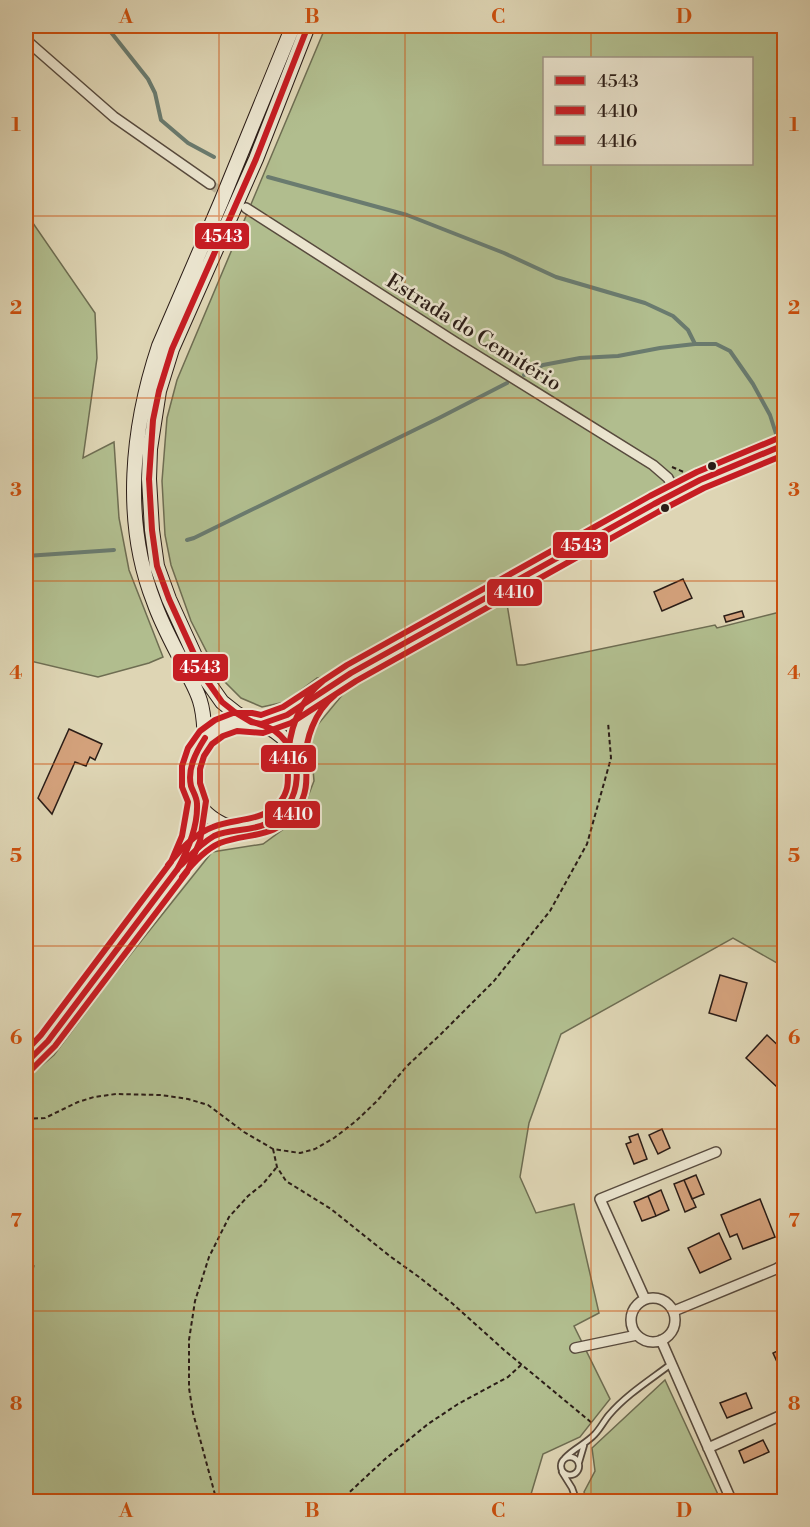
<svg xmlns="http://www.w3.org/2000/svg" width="810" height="1527" viewBox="0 0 810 1527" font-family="'Libre Bodoni',serif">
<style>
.green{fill:#b1bd8e;stroke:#6e6d52;stroke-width:1.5;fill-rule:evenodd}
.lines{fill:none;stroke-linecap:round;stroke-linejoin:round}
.stream{stroke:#6a7b6f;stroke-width:4}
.building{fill:#d3a17b;stroke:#2b1d17;stroke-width:1.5}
.street-tunnel{stroke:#bab095;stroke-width:9;stroke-dasharray:9 4.5;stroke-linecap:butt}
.lane-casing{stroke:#584b3e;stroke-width:8}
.street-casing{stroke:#584b3e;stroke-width:12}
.secondary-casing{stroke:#2b1d17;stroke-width:16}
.path{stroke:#2b1d17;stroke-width:2;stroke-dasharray:4.5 3;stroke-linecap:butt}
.lane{stroke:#eae4ce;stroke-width:4.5}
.street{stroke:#eae4ce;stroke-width:9}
.secondary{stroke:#eae4ce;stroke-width:14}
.bus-1-casing{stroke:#eae4ce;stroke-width:10}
.bus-2-casing{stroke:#eae4ce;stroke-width:10}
.bus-3-casing{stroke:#eae4ce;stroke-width:10}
.bus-1{stroke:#c61d23;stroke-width:6}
.bus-2{stroke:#c61d23;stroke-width:6}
.bus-3{stroke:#c61d23;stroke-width:6}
.grid{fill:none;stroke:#cc500e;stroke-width:1.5;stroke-opacity:0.55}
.bus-dot{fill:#2b1d17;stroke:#eae4ce;stroke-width:2}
.labels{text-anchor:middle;stroke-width:5;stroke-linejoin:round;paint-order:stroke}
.street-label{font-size:21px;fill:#2b1d17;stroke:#eae4ce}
.line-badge{stroke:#eae4ce;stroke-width:2}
.badge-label{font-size:16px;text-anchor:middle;font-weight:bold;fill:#fff}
.neatline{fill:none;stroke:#cc500e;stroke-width:2}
.grid-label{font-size:20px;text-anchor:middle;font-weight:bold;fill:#cc500e}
</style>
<rect width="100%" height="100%" fill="#ded5b4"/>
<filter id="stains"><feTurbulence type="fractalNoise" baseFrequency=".00333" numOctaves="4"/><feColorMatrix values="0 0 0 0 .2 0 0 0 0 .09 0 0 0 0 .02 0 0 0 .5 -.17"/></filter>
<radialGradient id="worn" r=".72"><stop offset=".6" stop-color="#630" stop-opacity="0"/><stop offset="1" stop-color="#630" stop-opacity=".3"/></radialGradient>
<path class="green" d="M326 26H784V437L339 675 317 678 285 702 262 707 241 698 219 676 191 621 171 565 165 535 162 481 167 418 177 380ZM544 58H752V164H544Z
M26 213 95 313 97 358 83 458 114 442 119 518 129 570 163 657 149 663 98 677 26 660Z
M506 598 517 665H524L715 625 717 628 784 611V967L733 938 561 1034 529 1123 520 1177 536 1213 574 1204 599 1313 574 1326 610 1399 580 1437 543 1454 529 1501H26V1290L34 1266 26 1262V1079L54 1055 110 980 212 852 263 844 300 817 314 781 310 734 348 688Z
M665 1380 721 1501H588L584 1492 595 1471 592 1448Z"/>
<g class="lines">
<path class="stream" d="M106 26 148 79 155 93 161 120 188 143 214 157
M268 177 407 215 504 253 556 277 645 303 673 316 688 330 695 344
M524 375 543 365 580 358 618 356 660 348 695 344H716L730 351 753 384 770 415 779 443
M187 540 194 538 439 418 507 383
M26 556 114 550"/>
</g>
<path class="building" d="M683 579 692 598 662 611 654 592Z
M742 611 744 617 726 622 724 616Z
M69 729 102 744 95 760 90 757 86 766 75 762 52 814 38 798Z
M720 975 747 983 736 1021 709 1013Z
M767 1035 784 1051V1080L777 1087 746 1058Z
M662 1129 670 1148 658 1154 649 1135Z
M638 1134 647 1159 634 1164 626 1144 631 1142 629 1137Z
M696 1175 704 1194 692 1199 684 1180Z
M684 1180 696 1207 685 1212 674 1184Z
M661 1190 669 1210 656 1216 648 1196Z
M648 1196 656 1216 642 1221 634 1202Z
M760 1199 775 1237 743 1249 737 1234 730 1237 721 1215Z
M719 1233 731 1259 700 1273 688 1248Z
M784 1348V1361L778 1364 773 1353Z
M784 1361V1376L783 1377 778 1364Z
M746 1393 752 1408 727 1418 720 1403Z
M763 1440 769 1452 744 1463 739 1451Z"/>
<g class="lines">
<path class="street-tunnel" d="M210 184 241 205"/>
<g class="lane-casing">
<path id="lane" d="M561 1466a9 9 0 1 1 18 0a9 9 0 1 1-18 0Z
M565 1458C574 1448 586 1444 595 1434 600 1429 604 1421 609 1415 626 1395 650 1380 671 1364
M579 1462 584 1445
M562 1472 572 1488 577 1502"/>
</g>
<g class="street-casing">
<path id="street" d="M26 40 114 117 210 184
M246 208 455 342 653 465 668 478 676 493
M631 1320a22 22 0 1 1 44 0a22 22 0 1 1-44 0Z
M645 1299 600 1199 716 1152
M674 1311 776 1269 784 1264
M661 1340 732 1502
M575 1348 637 1335
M708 1448 784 1414"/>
</g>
<g class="secondary-casing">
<path id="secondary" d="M251 722 236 713 222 702 205 678 169 599 157 566 152 530 149 479 150 449 159 391 172 349 256 159 308 26
M261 724 275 720 287 715 351 673 692 484 784 445
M205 738C204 726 204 713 200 701 197 690 190 679 185 668 174 646 162 625 154 602 122 521 132 427 159 346L221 202 293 26
M297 761C301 733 303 720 320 697
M183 856C192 837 195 822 197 801
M26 1063 48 1041 179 867C190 855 201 840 217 834 244 824 271 834 290 804 300 788 300 768 293 752 288 741 278 732 267 727 203 697 158 793 222 824 227 826 234 827 239 829"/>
</g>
<path class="path" d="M672 467 686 473
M26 1119 45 1118 78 1102 94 1097 116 1094 161 1095 188 1099 208 1105 244 1132 273 1149 300 1153 315 1149 334 1138 356 1121 377 1101 407 1066 441 1034 494 981 550 911 587 844 611 758 608 722
M273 1149 277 1167 286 1181 331 1209 391 1257 419 1277 453 1304 504 1350 592 1423
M26 1493 89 1502
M217 1502 193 1413 189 1388V1340L195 1301 209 1257 229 1217 248 1196 263 1184 276 1168
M339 1502 384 1460 428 1424 458 1404 508 1377 521 1365"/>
<use href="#lane" class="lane"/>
<use href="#street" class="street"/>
<use href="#secondary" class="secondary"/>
<g class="bus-1-casing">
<path id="bus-1" d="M308 26 256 159 172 349 159 391 153 420 149 479 152 530 157 566 169 599 205 678 222 702 236 713 251 722 261 724 287 715 351 673 654 504 700 480 784 445
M177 870C188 850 198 827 197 804 197 797 193 792 191 786 187 769 196 752 205 738
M26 1063 48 1041 179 867C190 856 200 844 214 836 231 828 251 832 268 823 304 805 306 754 275 731 268 726 261 725 253 722 247 720 242 716 237 713"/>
</g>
<g class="bus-2-casing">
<path id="bus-2" d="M182 877C192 864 204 850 220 843 249 832 276 840 297 809 307 795 307 781 306 765 304 740 315 711 335 695
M32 1069 55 1046 187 872 200 841 206 801 200 783V769L204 756 212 744 223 736 237 731 263 733 291 723 356 681 658 512 704 488 784 455"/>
</g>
<g class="bus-3-casing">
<path id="bus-3" d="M168 865C180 850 194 834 213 827 235 818 264 822 280 802 291 788 287 778 288 763 288 732 299 700 323 681
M26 1051 41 1035 171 862 182 836 188 802 182 787V766L188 748 200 731 215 720 233 713H252L261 715 283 707 347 665 650 496 697 472 781 437"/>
</g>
<use href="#bus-1" class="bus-1"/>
<use href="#bus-2" class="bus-2"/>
<use href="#bus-3" class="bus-3"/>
</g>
<path class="grid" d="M219 26V1502M405 26V1502M591 26V58M591 164V1502M26 216H784M26 398H784M26 581H784M26 764H784M26 946H784M26 1129H784M26 1311H784"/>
<g class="bus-dot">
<circle cx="712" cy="466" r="5"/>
<circle cx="665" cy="508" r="5"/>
</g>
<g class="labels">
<g class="street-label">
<text transform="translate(474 332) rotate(32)" y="7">Estrada do Cemitério</text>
</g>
</g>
<g class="line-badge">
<rect x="194" y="222" width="56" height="28" rx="6" fill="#c61d23"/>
<rect x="552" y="531" width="57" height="28" rx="6" fill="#c61d23"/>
<rect x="486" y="578" width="57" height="29" rx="6" fill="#c61d23"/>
<rect x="172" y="653" width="57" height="29" rx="6" fill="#c61d23"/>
<rect x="260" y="744" width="57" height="29" rx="6" fill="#c61d23"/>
<rect x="264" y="800" width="57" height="29" rx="6" fill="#c61d23"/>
</g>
<g class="badge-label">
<text x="222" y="242">4543</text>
<text x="581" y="551">4543</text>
<text x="514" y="598">4410</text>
<text x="200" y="673">4543</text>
<text x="288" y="764">4416</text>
<text x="293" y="820">4410</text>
</g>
<rect width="810" height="1527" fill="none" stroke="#ded5b4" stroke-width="66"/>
<rect x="543" y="57" width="210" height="108" fill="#eae4ce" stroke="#9e9485" stroke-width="1.5"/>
<rect x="555" y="76" width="30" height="9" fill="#c61d23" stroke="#9e9485" stroke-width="1.5"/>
<text x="597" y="87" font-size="18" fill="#2b1d17">4543</text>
<rect x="555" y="106" width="30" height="9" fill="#c61d23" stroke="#9e9485" stroke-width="1.5"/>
<text x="597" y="117" font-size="18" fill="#2b1d17">4410</text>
<rect x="555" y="136" width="30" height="9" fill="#c61d23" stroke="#9e9485" stroke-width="1.5"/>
<text x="597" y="147" font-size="18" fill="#2b1d17">4416</text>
<rect x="33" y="33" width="744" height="1461" class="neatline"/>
<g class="grid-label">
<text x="126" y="23">A</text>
<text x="312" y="23">B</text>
<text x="498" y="23">C</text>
<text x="684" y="23">D</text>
<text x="16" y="131">1</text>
<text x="794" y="131">1</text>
<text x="16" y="314">2</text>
<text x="794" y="314">2</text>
<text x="16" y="496">3</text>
<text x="794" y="496">3</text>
<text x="16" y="679">4</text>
<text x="794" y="679">4</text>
<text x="16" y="862">5</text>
<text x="794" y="862">5</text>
<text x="16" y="1044">6</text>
<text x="794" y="1044">6</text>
<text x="16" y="1227">7</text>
<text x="794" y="1227">7</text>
<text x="16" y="1410">8</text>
<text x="794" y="1410">8</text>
<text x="126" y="1517">A</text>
<text x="312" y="1517">B</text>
<text x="498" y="1517">C</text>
<text x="684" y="1517">D</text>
</g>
<rect width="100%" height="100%" filter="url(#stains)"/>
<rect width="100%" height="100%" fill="url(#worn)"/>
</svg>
